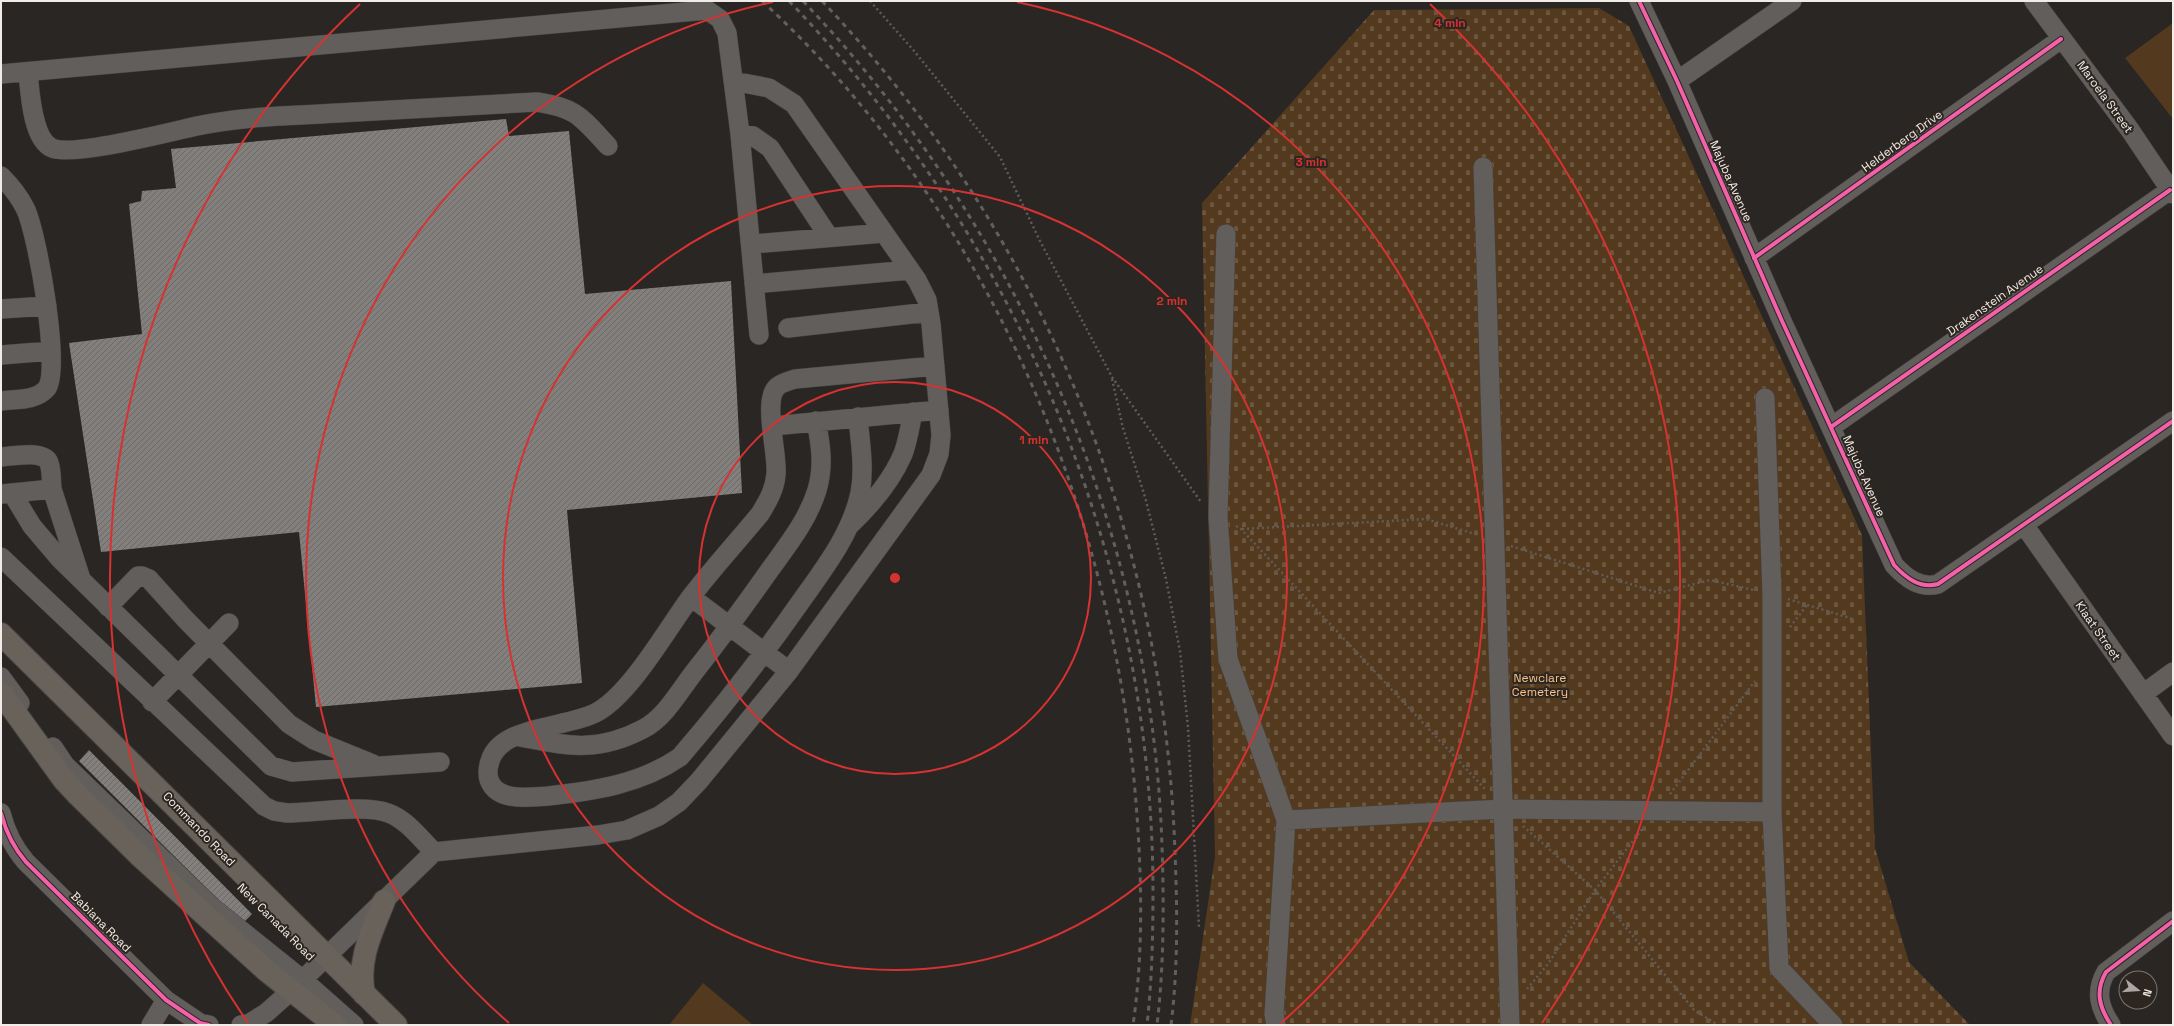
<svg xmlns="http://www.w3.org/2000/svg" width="2174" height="1026" viewBox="0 0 2174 1026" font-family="'Space Grotesk',sans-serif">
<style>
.cemetery{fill:url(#cemetery-stones)}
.pitch{fill:#53391e}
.building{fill:url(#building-hatch)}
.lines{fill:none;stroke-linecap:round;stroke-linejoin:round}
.minor-casing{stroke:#474341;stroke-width:20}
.major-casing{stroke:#474341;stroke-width:24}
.path{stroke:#5f5c5a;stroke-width:2.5;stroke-dasharray:2 3;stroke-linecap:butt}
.minor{stroke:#615e5b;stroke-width:19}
.major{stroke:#69625b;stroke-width:22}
.rail{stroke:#62605e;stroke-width:3;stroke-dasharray:5 5;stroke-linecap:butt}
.cycleway-casing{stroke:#2d2620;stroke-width:6}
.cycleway{stroke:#f560ab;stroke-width:4}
.ring{fill:none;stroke:#d73232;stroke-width:2}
.labels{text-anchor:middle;stroke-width:4;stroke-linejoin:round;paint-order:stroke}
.street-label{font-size:12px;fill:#f1ece8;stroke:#2d2620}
.park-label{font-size:12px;fill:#fac189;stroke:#2d2620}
.centre{fill:#d73232;stroke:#2d2620;stroke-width:2}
.ring-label{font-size:12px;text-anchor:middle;font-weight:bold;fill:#d73232;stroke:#2d2620;stroke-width:4;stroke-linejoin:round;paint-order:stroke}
</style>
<defs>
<pattern id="cemetery-stones" width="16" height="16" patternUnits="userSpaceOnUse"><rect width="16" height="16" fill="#53391e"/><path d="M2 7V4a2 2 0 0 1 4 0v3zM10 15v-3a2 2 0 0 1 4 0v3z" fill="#6c563f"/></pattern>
<pattern id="building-hatch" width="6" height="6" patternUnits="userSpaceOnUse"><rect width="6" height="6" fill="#827f7c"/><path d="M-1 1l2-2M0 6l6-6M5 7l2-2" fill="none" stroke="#6b6966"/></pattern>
</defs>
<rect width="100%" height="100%" fill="#2a2623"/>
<path class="cemetery" d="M1599 8 1629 26 1862 535 1875 848 1909 962 1970 1025H1190L1215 856 1202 203 1374 10Z"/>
<path class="pitch" d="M2173 23V119L2125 58Z
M703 983 753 1025H669Z"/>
<path class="building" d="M506 119 509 136 569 131 585 294 731 281 742 493 567 510 582 683 316 707 299 532 101 552 69 343 142 334 129 204 141 201 142 191 176 188 171 149Z
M89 750 252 914 242 924 79 761Z"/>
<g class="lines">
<g class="minor-casing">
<path id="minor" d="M1639 1 1677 81 1782 321 1894 565C1906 578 1920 589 1938 584L2173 421
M2034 1 2130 130 2173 194
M28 73C30 92 32 139 52 148 73 157 170 132 197 126 243 116 291 116 338 113 404 109 471 106 537 102 577 108 581 117 608 146
M1 74 707 10 720 19 727 33 740 134 759 335
M1677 81 1792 1
M740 134 753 136 770 148 829 237
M1483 167 1510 1025
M1 176C10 185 19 196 25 208 37 231 61 368 47 388 37 401 15 399 1 401
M1226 234 1218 517 1228 659 1286 820 1274 1014 1276 1025
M752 244 884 233
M1754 258 2061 39
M754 284 910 270
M1 309 47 306
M788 328 929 312
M1 355 51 351
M1765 398 1772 594V812L1779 968 1833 1025
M858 417C860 442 865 468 860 493 851 535 823 570 799 604 762 657 722 708 680 757 641 784 594 791 548 796 530 797 499 802 490 782 487 776 488 767 490 761 501 724 569 729 599 711 632 691 666 631 690 598 712 569 737 542 760 514 768 501 775 489 776 474 778 454 763 403 776 388 780 383 789 381 795 379L935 366
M773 426 939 410
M1831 427 2170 190
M1 457C12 456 45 450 49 463 52 471 51 481 52 489L2 494
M52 489 81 579
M12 493 32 526 60 559 271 766 292 772 440 762
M850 525C872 504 891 482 903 454 908 441 910 426 913 412
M2024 525 2173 736
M1 557 264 806 274 811 287 813C313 813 365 804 388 813 406 819 421 839 434 852
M691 597 789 671
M108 607 138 576H142L149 579 186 620 289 724 314 740 373 764
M1 677 20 703
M2143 694 2173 672
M152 702 229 623
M520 737C568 746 597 753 643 729 665 718 680 690 695 671 721 638 745 605 769 571 787 546 808 520 817 490 824 467 821 445 816 421
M53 747 65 765 212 907 303 980 354 1025
M1 813C6 833 13 847 26 862L166 1000 200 1023 209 1025
M1286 820 1503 809 1772 812
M151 1025 166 1000
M241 1025 250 1023 266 1013 292 990 434 852 598 835 627 830 659 816 679 802 699 781 789 671 931 475 939 454 941 435 931 324 927 300 917 280 794 104 769 88 733 81
M2111 1025C2099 1007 2095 991 2106 972L2173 921"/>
</g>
<g class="major-casing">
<path id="major" d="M1 634 396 1025
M1 693 64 780 78 795 139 855 267 971 335 1025
M364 994C357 959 372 932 384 901"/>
</g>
<path class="path" d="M870 1 915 52 1000 157 1040 241 1112 377 1201 502
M1112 379 1123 428 1145 497 1166 579 1180 651 1188 727 1199 927
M1236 526 1241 529 1485 789
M1242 529 1426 519 1478 535
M1511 546 1659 593 1710 580 1754 590
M1788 599 1853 619
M1790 627 1807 605
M1670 794 1755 681
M1523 826 1595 890 1694 1010 1718 1025
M1527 989 1548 964 1595 890 1643 828"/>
<use href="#minor" class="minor"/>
<use href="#major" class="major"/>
<path class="rail" d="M762 1C988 208 1116 513 1137 816 1142 885 1143 956 1133 1025
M789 1C1019 240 1152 558 1153 890 1153 935 1152 980 1147 1025
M803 1C1020 228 1151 531 1162 845 1164 905 1164 966 1157 1025
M822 1C1037 227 1158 519 1174 829 1177 894 1179 961 1171 1025"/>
<g class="cycleway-casing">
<path id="cycleway" d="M1639 1 1677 81 1782 321 1894 565C1906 578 1920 589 1938 584L2173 421
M1754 258 2061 39
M1831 427 2170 190
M1 813C6 833 13 847 26 862L166 1000 200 1023 209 1025
M2111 1025C2099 1007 2095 991 2106 972L2173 921"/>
</g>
<use href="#cycleway" class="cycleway"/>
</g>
<g class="ring">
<circle cx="895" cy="578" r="196"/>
<circle cx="895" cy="578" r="392"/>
<path d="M509 1023A589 589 0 0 1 773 2M1017 2A589 589 0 0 1 1281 1023"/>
<path d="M248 1023A785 785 0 0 1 360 4M1430 4A785 785 0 0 1 1542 1023"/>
</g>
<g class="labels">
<g class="street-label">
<text transform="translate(2105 97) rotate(54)" y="4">Maroela Street</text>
<text transform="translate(1902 141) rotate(-36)" y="4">Helderberg Drive</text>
<text transform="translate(1731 181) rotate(66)" y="4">Majuba Avenue</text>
<text transform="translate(1995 300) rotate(-35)" y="4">Drakenstein Avenue</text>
<text transform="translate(1864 476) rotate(66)" y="4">Majuba Avenue</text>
<text transform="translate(2098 631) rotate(55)" y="4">Kiaat Street</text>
<text transform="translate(199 829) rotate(46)" y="4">Commando Road</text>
<text transform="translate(101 922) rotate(45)" y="4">Babiana Road</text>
<text transform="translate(276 922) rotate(45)" y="4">New Canada Road</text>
</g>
<g class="park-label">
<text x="1540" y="682">Newclare<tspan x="1540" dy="14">Cemetery</tspan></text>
</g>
</g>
<circle cx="895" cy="578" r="6" class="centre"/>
<g class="ring-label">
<text x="1450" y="27">4 min</text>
<text x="1311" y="166">3 min</text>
<text x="1172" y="305">2 min</text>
<text x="1034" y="444">1 min</text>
</g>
<rect width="2174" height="1026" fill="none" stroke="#f1ece8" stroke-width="4"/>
<g transform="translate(2138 990) rotate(107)"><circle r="19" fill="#2d2620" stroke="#7b7570"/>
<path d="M0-3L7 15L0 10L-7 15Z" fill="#aba7a3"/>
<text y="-6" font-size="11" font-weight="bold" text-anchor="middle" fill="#f1ece8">N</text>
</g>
</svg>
